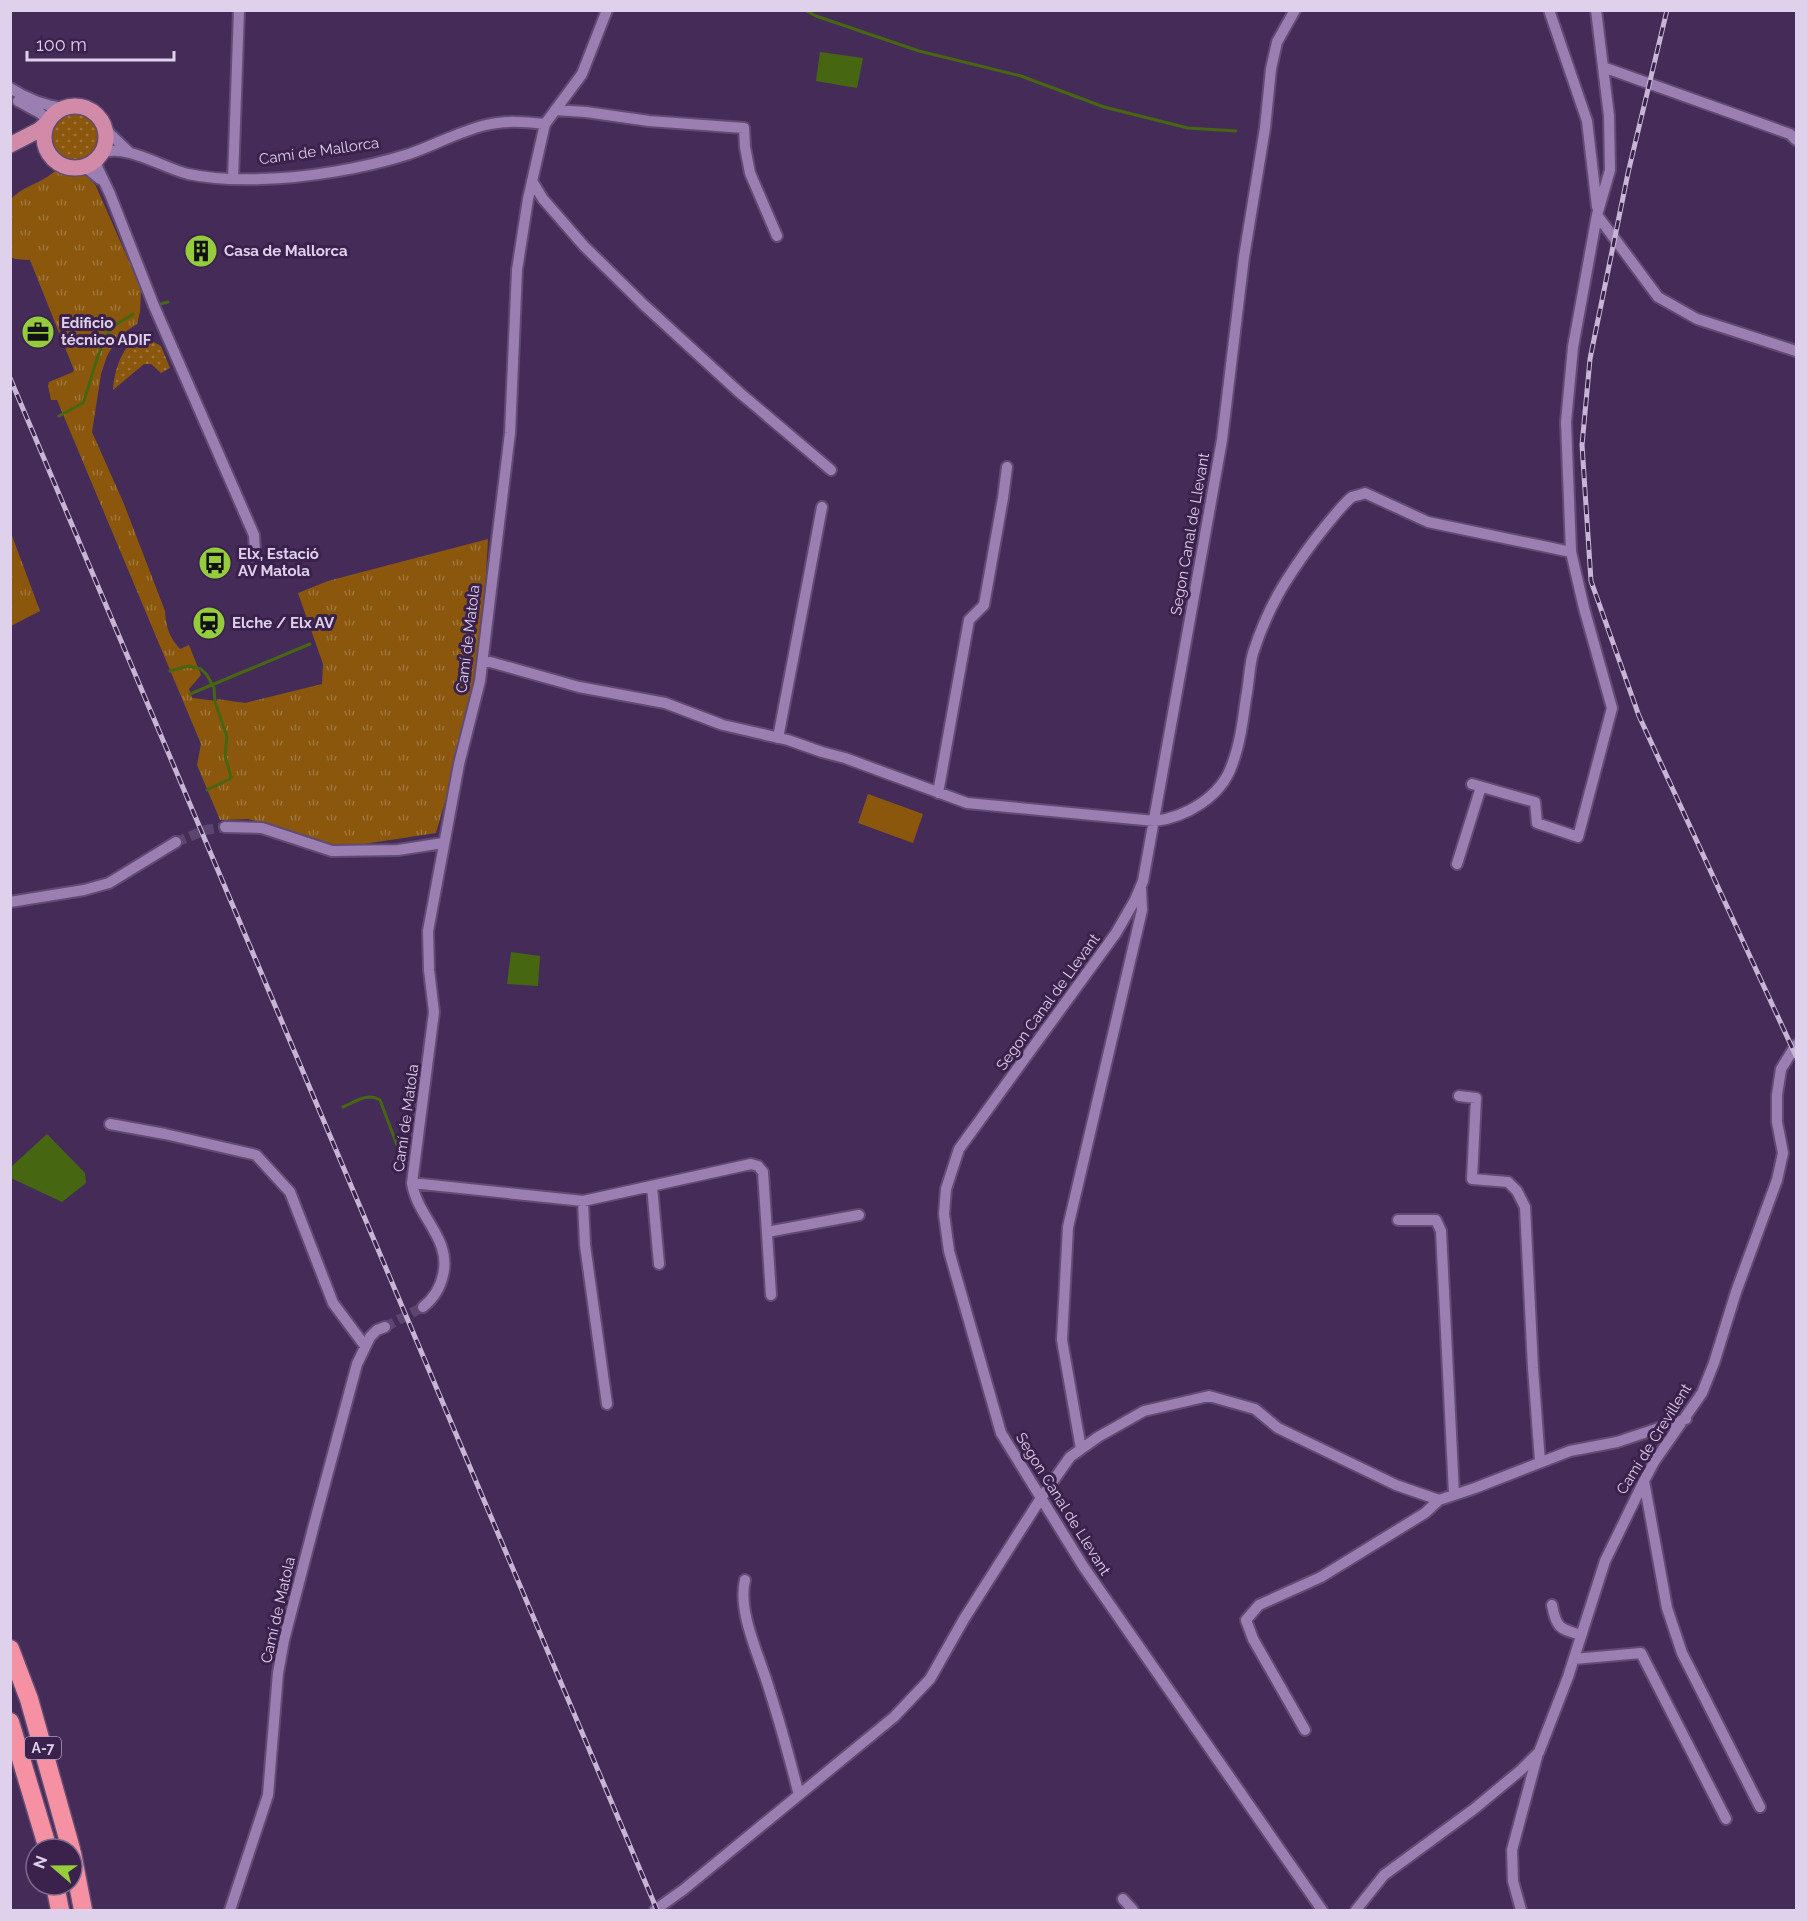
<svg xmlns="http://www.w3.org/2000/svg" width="1807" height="1921" viewBox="0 0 1807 1921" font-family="Raleway,sans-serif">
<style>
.grass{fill:url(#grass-tufts)}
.park{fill:url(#park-dots)}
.pitch{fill:#8a570d}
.water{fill:#476612}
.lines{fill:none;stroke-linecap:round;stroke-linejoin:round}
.stream{stroke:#476612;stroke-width:3}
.minor-tunnel{stroke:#5c456e;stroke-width:10;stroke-dasharray:10 5;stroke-linecap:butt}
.minor-casing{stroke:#614b72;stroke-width:14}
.major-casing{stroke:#614b72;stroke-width:18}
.highway-casing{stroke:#614b72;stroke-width:21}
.minor{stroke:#9b7fb2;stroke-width:10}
.major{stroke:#d28aa9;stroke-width:15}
.highway{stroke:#f691a3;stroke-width:18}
.rail-casing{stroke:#c6b6d4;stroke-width:5}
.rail{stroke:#3a224d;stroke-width:3;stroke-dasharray:9;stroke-linecap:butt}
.labels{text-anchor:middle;stroke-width:6;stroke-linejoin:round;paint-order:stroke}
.shield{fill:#3a224d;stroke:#ae9cbc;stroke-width:1.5}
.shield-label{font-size:14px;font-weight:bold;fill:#dfd1ec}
.street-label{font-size:15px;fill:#dfd1ec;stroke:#3a224d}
.poi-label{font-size:15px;font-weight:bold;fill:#dfd1ec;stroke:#3a224d;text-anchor:start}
</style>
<defs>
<pattern id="grass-tufts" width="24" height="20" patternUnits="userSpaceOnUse" patternTransform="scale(1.5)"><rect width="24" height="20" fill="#8a570d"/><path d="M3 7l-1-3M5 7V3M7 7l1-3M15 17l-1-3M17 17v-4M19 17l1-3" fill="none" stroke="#9f763c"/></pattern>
<pattern id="park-dots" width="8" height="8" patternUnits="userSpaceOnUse" patternTransform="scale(1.5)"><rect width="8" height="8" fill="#8a570d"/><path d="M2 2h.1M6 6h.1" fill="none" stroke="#9f763c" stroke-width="1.8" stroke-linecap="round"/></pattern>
</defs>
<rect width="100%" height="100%" fill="#452c58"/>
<path class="grass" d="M61 165 82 169 96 186 141 289 140 312 137 324 119 336 107 356 101 374 92 432 124 504 165 611C166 627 169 637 180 649L189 645 201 675 189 689 192 698 217 701V699L245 703 322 684 323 664 298 593 328 581 488 539 480 681 436 833 370 843 332 851 291 831 248 819 220 820 197 765 201 744 57 400H51L48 386 49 382 73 372 74 370 30 260 15 259 11 257 10 200C26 183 45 184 61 165Z
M11 533 40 611 11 626H10Z"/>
<path class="park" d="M47 137a28 28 0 1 1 56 0a28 28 0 1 1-56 0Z
M144 337 161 346 170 368 161 373 151 364H144L113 390C114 371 123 340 144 337Z"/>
<path class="pitch" d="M868 794 923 814 913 843 858 823Z"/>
<path class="water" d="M820 52 863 58 857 88 816 81Z
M511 952 540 956 538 986 507 984Z
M47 1134 85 1173 86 1183 62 1202 11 1178V1167Z"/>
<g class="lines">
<path class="stream" d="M805 10 816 16 919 51 1021 76 1104 107 1188 128 1236 131
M160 304 168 302
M59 416 83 403C91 383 99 341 113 327 119 321 127 319 133 314
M170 671 188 666 201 669 207 675 214 688 215 702 227 737 225 756 231 777 230 779 207 790
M190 694 310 644
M343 1107C355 1102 368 1092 380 1100L397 1145"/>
<path class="minor-tunnel" d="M176 842 206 830 225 827
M385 1327 423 1307"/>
<g class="minor-casing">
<path id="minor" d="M1295 10 1277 42 1271 69 1265 128 1244 257 1222 440 1143 881 1135 900 1116 933 959 1149 946 1189 944 1214 949 1251 1001 1433 1083 1566 1322 1910
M1549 10 1587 121 1597 207
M1603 67 1790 134 1796 140
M10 88C27 99 45 106 64 108
M18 101 40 113 49 121
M555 110 586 112 649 121 744 128 745 147 750 173 777 236
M105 129 129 152
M101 153C126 143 163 168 188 174 212 179 237 180 261 179 308 178 365 168 409 154 435 145 460 131 486 125 505 120 526 122 545 124
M96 159 98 169 110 194 154 306 254 535 255 552 248 558
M84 166 100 179
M233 179 239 10
M532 181 543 199 584 246 644 305 740 393 831 470
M1597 215 1658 297 1697 319 1796 351
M483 660 579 687 665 703 723 725 788 740 822 752 845 758 967 803 1155 821C1186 817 1221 797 1232 765 1240 744 1243 720 1246 698 1249 684 1249 667 1253 653 1268 607 1285 580 1313 542 1321 532 1343 503 1352 497 1356 495 1362 495 1365 493L1428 522 1571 552
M778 738 822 507
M1472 784 1535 802 1537 823 1578 837 1612 708 1584 608 1571 552 1566 422 1573 347 1597 215 1610 170 1609 116 1596 10
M938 793 969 620 984 605 1003 498 1007 467
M225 827 262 828 332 851 398 850 443 843
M1457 864 1481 787
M10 902 84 890 109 883 176 842
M1459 1096 1476 1098 1472 1179 1508 1182 1517 1191 1525 1207 1533 1368 1540 1462
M110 1124 165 1134 256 1155 290 1192 333 1303 365 1346
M412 1183 583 1201 751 1164 758 1166 763 1172 771 1295
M652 1186 659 1264
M583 1201 585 1245 607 1404
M1398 1220H1436L1441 1231 1454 1494
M767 1232 859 1215
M423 1307C434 1298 440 1289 443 1275 452 1239 417 1217 412 1183L434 1012 429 970 428 931 459 764 480 681 510 433 517 270 528 199 545 124 582 74 607 10
M1081 1449 1062 1340 1068 1227 1142 910 1141 889
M1644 1481 1667 1608 1682 1653 1760 1807
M745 1580C737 1613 761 1659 770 1692 781 1726 790 1760 799 1795
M1552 1605C1556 1628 1560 1629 1581 1635
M1574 1659 1641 1653 1726 1819
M1305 1730 1253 1639 1246 1620 1259 1605 1321 1577 1425 1513 1439 1500
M1123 1899 1133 1910
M230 1910 268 1795 278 1673 284 1640 316 1517 357 1364 370 1337 377 1330 385 1327
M655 1910 683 1890 894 1717 930 1679 964 1619 1041 1498 1070 1457 1098 1437 1144 1411 1209 1396 1255 1409 1278 1428 1396 1485 1439 1500 1475 1488 1570 1451 1617 1442 1686 1419
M1356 1910 1384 1875 1474 1809 1521 1770 1539 1752 1568 1677 1605 1561 1644 1481 1654 1462 1702 1393 1714 1363 1736 1292 1777 1180 1783 1153 1777 1122V1095L1781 1069 1796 1045
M1521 1910 1513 1881 1512 1850 1538 1753"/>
</g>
<g class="major-casing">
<path id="major" d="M44 137a31 31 0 1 1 62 0a31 31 0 1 1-62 0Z
M10 145 39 130 49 121"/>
</g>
<g class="highway-casing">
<path id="highway" d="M10 1649 29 1699 71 1849
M10 1722 48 1849
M72 1853 83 1910
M55 1885 60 1910"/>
</g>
<use href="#minor" class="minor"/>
<use href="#major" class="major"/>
<use href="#highway" class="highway"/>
<g class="rail-casing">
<path id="rail" d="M1667 10 1628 173 1590 359 1582 445 1591 581 1639 716 1796 1056
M10 378 657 1910"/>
</g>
<use href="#rail" class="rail"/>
</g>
<defs>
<g id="building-disc" transform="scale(1.725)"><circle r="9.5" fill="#94cc3c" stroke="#3a224d"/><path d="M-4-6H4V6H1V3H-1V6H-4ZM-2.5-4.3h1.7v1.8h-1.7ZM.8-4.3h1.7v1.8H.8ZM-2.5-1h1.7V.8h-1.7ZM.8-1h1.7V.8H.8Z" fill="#111"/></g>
<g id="office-disc" transform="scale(1.725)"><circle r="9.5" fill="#94cc3c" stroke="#3a224d"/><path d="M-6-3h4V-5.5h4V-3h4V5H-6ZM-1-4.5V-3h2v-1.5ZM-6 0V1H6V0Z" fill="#111"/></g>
<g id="bus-disc" transform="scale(1.725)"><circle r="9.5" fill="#94cc3c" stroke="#3a224d"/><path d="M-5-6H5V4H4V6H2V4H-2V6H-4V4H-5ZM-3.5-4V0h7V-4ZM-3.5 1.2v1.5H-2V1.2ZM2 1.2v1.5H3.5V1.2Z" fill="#111"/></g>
<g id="station-disc" transform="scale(1.725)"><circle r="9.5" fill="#94cc3c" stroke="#3a224d"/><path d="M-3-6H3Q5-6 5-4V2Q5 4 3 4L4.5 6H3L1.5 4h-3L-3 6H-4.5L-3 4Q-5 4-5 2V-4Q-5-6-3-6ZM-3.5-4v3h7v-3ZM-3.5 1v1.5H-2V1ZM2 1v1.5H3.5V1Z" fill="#111"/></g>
</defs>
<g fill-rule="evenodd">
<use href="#building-disc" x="201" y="251"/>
<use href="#office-disc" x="38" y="332"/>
<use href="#bus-disc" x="215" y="563"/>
<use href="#station-disc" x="209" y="623"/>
</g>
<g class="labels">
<rect class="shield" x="25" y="1737" width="36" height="22" rx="4.5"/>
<g class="shield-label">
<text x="43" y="1753">A-7</text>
</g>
<g class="street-label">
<text transform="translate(319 151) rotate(-8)" y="5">Camí de Mallorca</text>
<text transform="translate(1190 534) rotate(-80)" y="5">Segon Canal de Llevant</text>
<text transform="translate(468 639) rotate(-83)" y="5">Camí de Matola</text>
<text transform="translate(1048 1002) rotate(-54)" y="5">Segon Canal de Llevant</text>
<text transform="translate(406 1118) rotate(-82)" y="5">Camí de Matola</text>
<text transform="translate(1654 1439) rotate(-58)" y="5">Camí de Crevillent</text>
<text transform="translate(1063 1504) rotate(58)" y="5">Segon Canal de Llevant</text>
<text transform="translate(278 1610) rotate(-77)" y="5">Camí de Matola</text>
</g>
<g class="poi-label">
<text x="224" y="256">Casa de Mallorca</text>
<text x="61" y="328">Edificio<tspan x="61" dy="17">técnico ADIF</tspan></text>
<text x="238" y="559">Elx, Estació<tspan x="238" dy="17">AV Matola</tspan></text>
<text x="232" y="628">Elche / Elx AV</text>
</g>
</g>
<rect width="1807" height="1921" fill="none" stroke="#dfd1ec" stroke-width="24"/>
<g transform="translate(54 1867) rotate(290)"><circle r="28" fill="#3a224d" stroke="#7c688d" stroke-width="1.5"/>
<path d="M0-4.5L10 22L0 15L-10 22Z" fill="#94cc3c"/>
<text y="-9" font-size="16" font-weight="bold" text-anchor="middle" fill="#dfd1ec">N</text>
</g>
<path d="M27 51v9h147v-9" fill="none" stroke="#dfd1ec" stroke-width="3"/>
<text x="36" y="51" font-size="18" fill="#dfd1ec" stroke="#3a224d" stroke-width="4.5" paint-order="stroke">100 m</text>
</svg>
